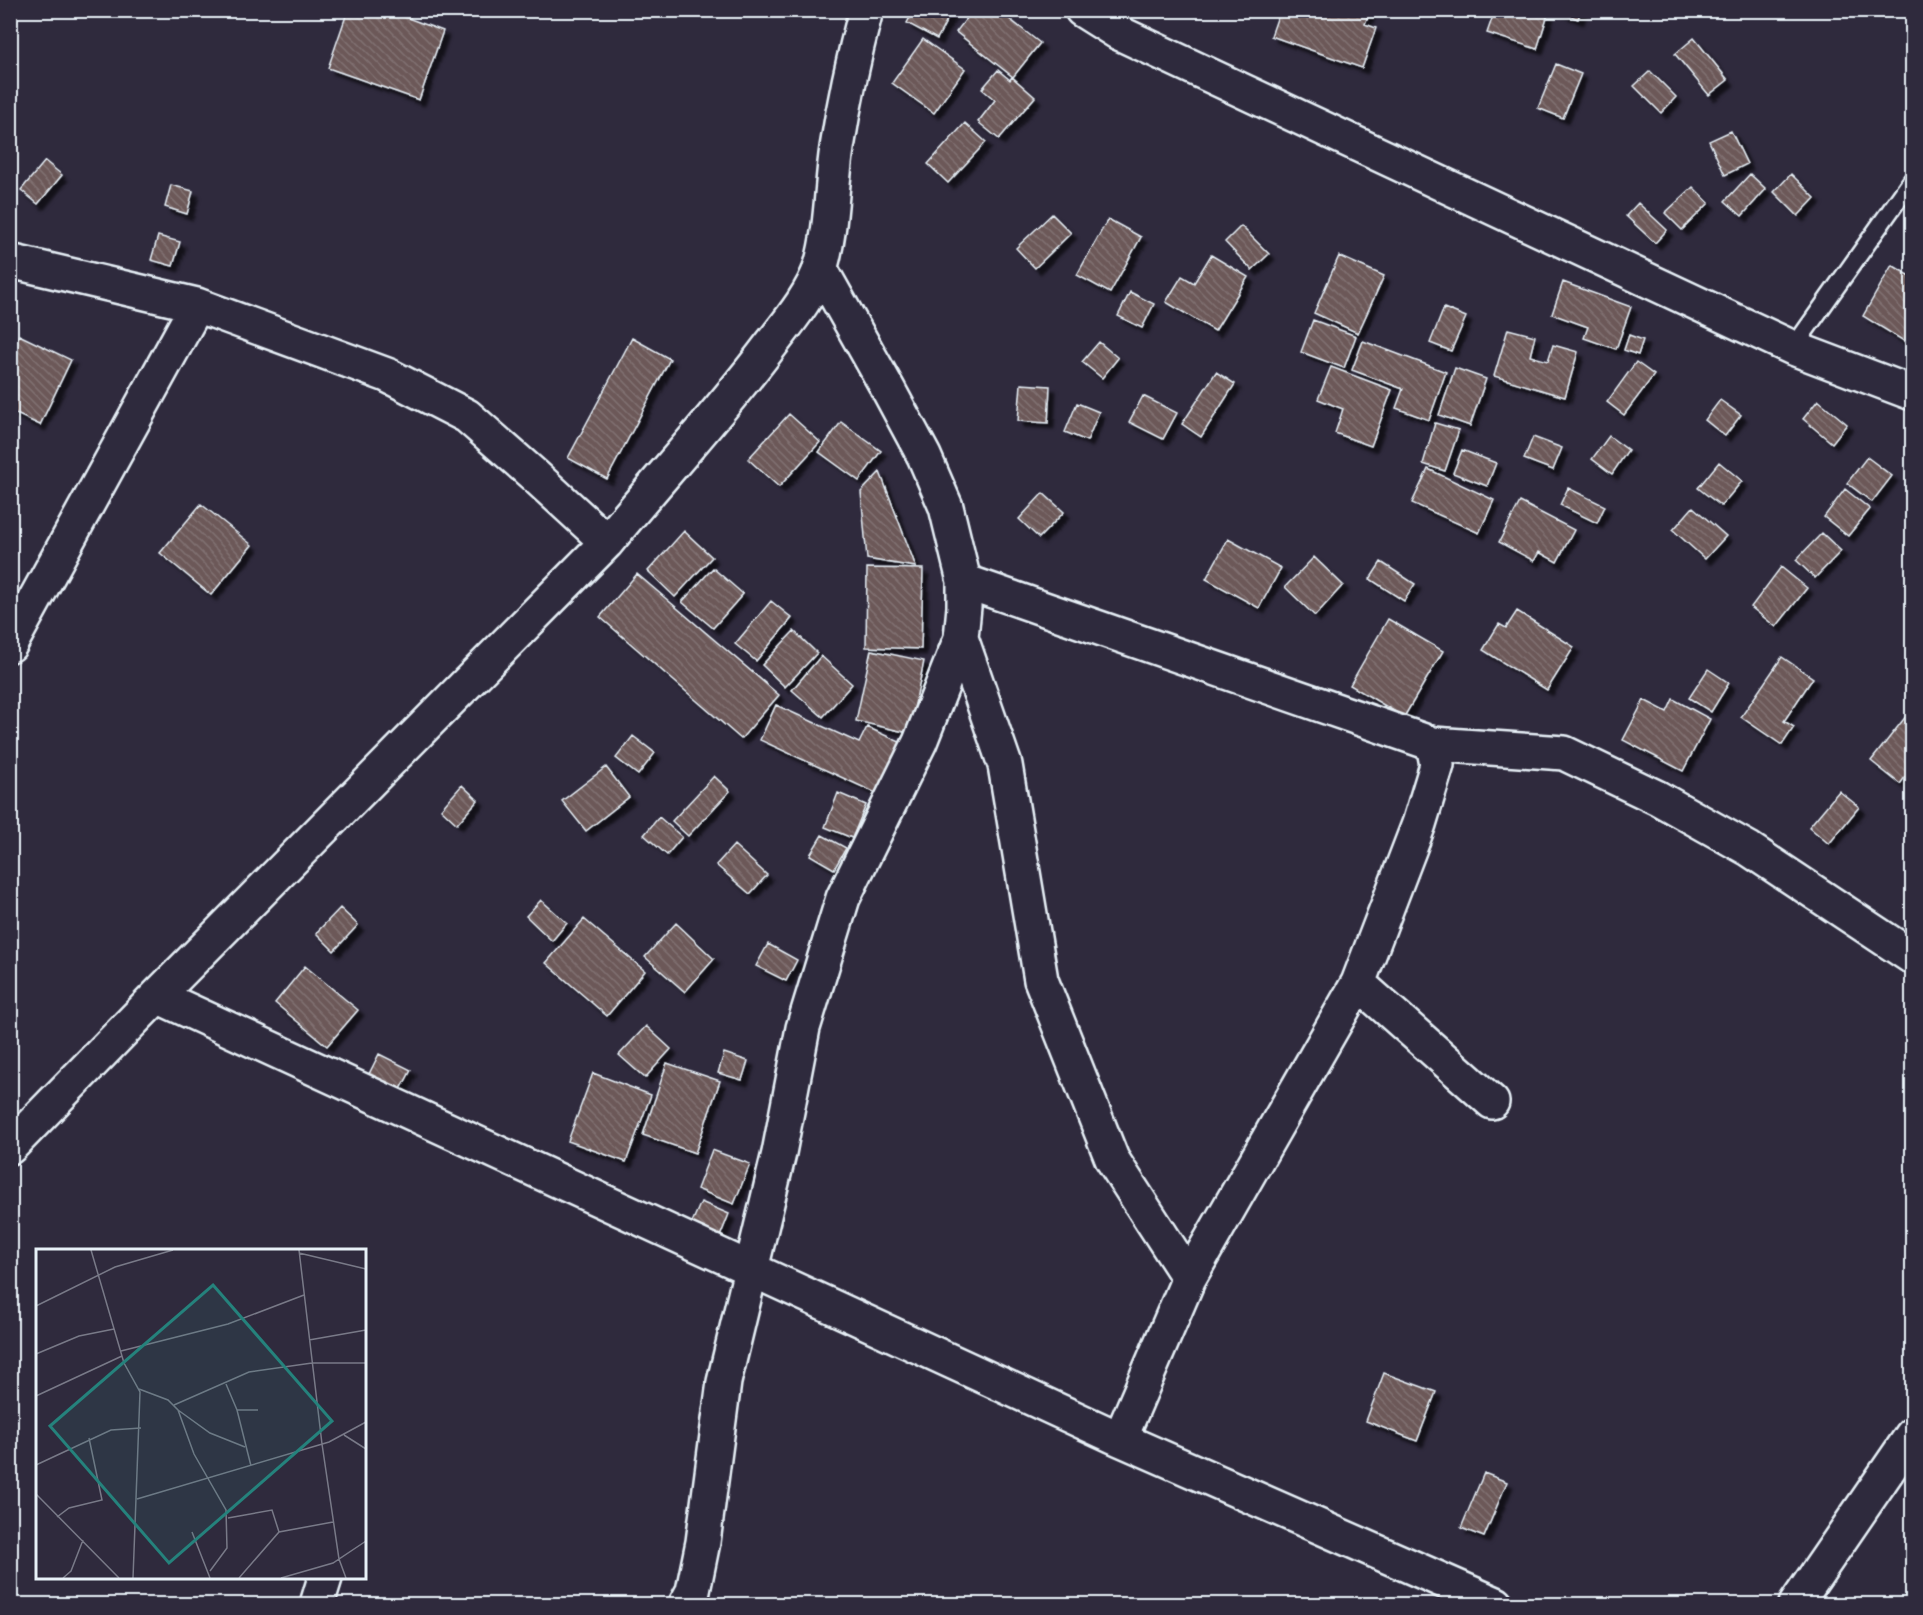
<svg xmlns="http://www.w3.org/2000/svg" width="1923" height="1615" viewBox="0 0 1923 1615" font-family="'Architects Daughter',sans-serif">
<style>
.building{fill:url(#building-back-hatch);stroke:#e8f1f8;stroke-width:1.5;filter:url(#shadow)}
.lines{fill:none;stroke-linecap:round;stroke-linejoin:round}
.service-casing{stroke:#e8f1f8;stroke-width:21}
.minor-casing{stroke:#e8f1f8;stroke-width:38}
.service{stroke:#2f2a3d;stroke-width:16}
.minor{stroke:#2f2a3d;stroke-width:33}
.inset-road{fill:none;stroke:#797a88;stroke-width:1.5}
.view{fill:#25827c;fill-opacity:0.15;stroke:#25827c;stroke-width:3}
.inset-edge{fill:none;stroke:#e8f1f8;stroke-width:3}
</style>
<defs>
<pattern id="building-back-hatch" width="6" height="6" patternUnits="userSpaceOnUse" patternTransform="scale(1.5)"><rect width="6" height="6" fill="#6c5959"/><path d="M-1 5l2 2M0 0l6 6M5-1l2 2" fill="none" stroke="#817172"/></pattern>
<filter id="shadow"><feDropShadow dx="5.5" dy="5.5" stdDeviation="1.5" flood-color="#0009"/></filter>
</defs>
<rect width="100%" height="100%" fill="#2f2a3d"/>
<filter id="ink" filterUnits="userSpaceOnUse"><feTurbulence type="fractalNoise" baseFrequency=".0167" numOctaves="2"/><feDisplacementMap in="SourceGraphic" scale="12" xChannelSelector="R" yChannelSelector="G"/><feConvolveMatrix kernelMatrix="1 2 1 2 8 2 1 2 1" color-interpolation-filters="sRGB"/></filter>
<g filter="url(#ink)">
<path class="building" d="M348 10H386L443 31 419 100 328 68Z
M914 10H952L937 39 907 23Z
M973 10H998L1040 43 1013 77 956 32Z
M1280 10H1340L1348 13 1349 10H1370L1365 24 1376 28 1362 68 1271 36Z
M1495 10H1536L1548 14 1537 49 1487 33Z
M1555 10H1581L1578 19Z
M1694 38 1728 80 1709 95 1675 54Z
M923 39 965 69 934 113 892 83Z
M1556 64 1581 74 1563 118 1538 108Z
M998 70 1010 80 1012 77 1035 97 999 139 978 122 995 100 982 89Z
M1650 71 1676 97 1661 113 1634 86Z
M965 123 986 142 948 183 928 164Z
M1731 131 1747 164 1725 175 1709 141Z
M45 161 62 175 38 204 21 190Z
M1750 174 1766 189 1742 216 1725 201Z
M1791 174 1815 198 1798 216 1774 192Z
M171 185 193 191 187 214 165 207Z
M1693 187 1709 203 1682 230 1665 213Z
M1638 203 1667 230 1655 243 1626 216Z
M1052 214 1071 233 1035 268 1016 248Z
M1108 219 1141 237 1110 293 1077 275Z
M1241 226 1269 254 1252 270 1225 242Z
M158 236 180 242 173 266 151 260Z
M1211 255 1248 277 1215 331 1166 302 1182 276 1194 283Z
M1339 256 1384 276 1358 333 1314 313Z
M1892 265 1912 277V346L1863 316Z
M1563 282 1631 307 1616 349 1584 338 1588 327 1552 314Z
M1130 292 1154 304 1142 328 1118 316Z
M1444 308 1466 317 1451 351 1430 343Z
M1313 320 1356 336 1344 368 1301 352Z
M1508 329 1535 336 1530 356 1548 361 1553 345 1578 352 1565 397 1494 376Z
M19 335 71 360 40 425 10 411V354Z
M1629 335 1643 340 1638 355 1624 350Z
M632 338 670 359 607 479 568 458Z
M1363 341 1446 372 1429 420 1396 408 1403 389 1352 370Z
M1099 342 1118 358 1102 378 1082 362Z
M1636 362 1654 375 1624 415 1607 402Z
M1331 367 1392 390 1371 446 1335 433 1343 409 1318 399Z
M1455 368 1486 379 1470 426 1439 415Z
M1216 372 1235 384 1201 437 1182 424Z
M1021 384 1050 386 1048 423 1018 421Z
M1143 396 1177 413 1163 439 1129 422Z
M1720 400 1741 415 1725 436 1705 420Z
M1818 400 1847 424 1832 443 1803 419Z
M1077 403 1099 412 1087 441 1065 432Z
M789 414 820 442 779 487 748 459Z
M841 422 881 451 859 481 819 452Z
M1435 423 1459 430 1445 471 1423 464Z
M1609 436 1628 450 1612 474 1592 459Z
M1533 437 1562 448 1553 470 1524 459Z
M1462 450 1496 463 1487 486 1453 473Z
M1867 457 1892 476 1872 502 1847 483Z
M1719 462 1742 481 1721 506 1698 488Z
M1428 469 1494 500 1479 533 1412 503Z
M880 472 916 567 867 559 861 492Z
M1568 488 1605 506 1597 523 1560 505Z
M1845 489 1870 509 1848 536 1824 517Z
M1043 493 1064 512 1039 538 1019 519Z
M1520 502 1574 530 1557 562 1539 552 1534 561 1499 542Z
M201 504 252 545 211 595 160 553Z
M1693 507 1726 536 1705 559 1673 530Z
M684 531 712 557 675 597 648 571Z
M1822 533 1841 551 1815 578 1796 560Z
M1228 539 1281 568 1259 608 1206 579Z
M1314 557 1343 585 1315 616 1285 587Z
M1381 562 1415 584 1404 601 1370 579Z
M1781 567 1807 588 1776 627 1751 607Z
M713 568 743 594 713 628 682 602Z
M867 568 923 569 921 649 866 647Z
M637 574 779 695 741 739 600 617Z
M771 601 792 618 756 661 735 644Z
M1517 611 1574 647 1547 690 1483 650 1499 624 1506 628Z
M1388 619 1443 651 1404 717 1350 685Z
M794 631 817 653 785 687 762 665Z
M871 650 924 661 909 733 856 721Z
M821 656 852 684 823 717 792 690Z
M1782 657 1813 678 1784 721 1794 727 1782 745 1741 717Z
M1708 669 1729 683 1711 712 1689 698Z
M1673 699 1710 719 1683 771 1623 740 1644 700 1667 712Z
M776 705 859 743 867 727 902 743 878 794 760 740Z
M1907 715 1912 719V768L1900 784 1871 761Z
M633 736 655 753 638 775 616 758Z
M606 767 629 797 586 831 562 801Z
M714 776 730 791 688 836 672 821Z
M462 785 478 800 457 824 441 809Z
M1839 791 1859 807 1829 844 1809 827Z
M838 793 866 805 852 838 825 827Z
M659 817 682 837 667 855 644 835Z
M822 835 846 848 834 869 810 855Z
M734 845 767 875 750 894 716 865Z
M541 900 567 923 552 941 526 916Z
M340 908 358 925 334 951 316 933Z
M584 919 645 971 607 1016 546 963Z
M676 923 714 959 685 992 645 957Z
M768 944 797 960 786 981 756 966Z
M305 966 358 1010 327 1046 275 1003Z
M646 1026 671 1049 645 1078 619 1055Z
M724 1053 748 1061 742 1080 718 1073Z
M379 1054 411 1070 400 1091 368 1076Z
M667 1063 720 1081 695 1153 643 1135Z
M593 1073 651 1095 626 1162 568 1141Z
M712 1150 750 1164 734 1204 697 1189Z
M701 1202 729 1214 719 1239 690 1227Z
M1384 1373 1436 1392 1417 1441 1366 1421Z
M1484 1473 1507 1482 1484 1537 1461 1528Z"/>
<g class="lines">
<g class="service-casing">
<path id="service" d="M1793 348 1912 180"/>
</g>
<g class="minor-casing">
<path id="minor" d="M1082 10 1117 32 1793 348 1912 393
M10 261 197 305 387 375 467 416 534 475 607 542
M964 581 1433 744 1564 753 1658 798 1749 849 1912 957
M961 638 1005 765 1041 980 1112 1159 1189 1278
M10 645 197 305
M1358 983 1492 1102
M157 996 1120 1439 1496 1604
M10 1147 157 996 607 542C661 476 719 414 770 346 787 324 813 293 821 266 832 228 831 187 837 148 844 102 854 56 866 10
M1120 1439 1189 1278 1358 983 1419 824 1437 765 1433 744
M317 1604 325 1578
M686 1604 693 1591 703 1542 724 1382 779 1153 803 1028 843 898 920 742 961 638 964 607V581L946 507 924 456 888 389 820 268
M1796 1604 1912 1435"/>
</g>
<use href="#service" class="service"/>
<use href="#minor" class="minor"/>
</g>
</g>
<g transform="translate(36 1249)">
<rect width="330" height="330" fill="#2f2a3d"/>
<path class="inset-road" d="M55 1 88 114 104 143 97 329M263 1 286 195 303 310 310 329M263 4 330 20M0 57 79 18 137 1M273 91 330 81M85 102 192 75 268 46M0 105 43 87 78 80M190 135 201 161 215 217M103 140 132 151 142 161 158 205 190 261 191 299 174 322M0 147 86 107M138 156 213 123 276 114H330M142 161 174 184 209 198M201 161H222M308 186 330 200M0 216 75 181 105 179M0 245 83 329M101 250 293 193 330 173M21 268 33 259 66 251 53 189M192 269 236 261 243 283M156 283 174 329M27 329 35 322 47 291M203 329 243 283 297 273M245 329 297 314 330 292"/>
<path class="view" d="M177 36 296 172 133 314 14 177Z"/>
<rect width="330" height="330" class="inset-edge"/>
</g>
<rect width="1923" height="1615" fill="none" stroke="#2f2a3d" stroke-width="36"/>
<rect x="18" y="18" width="1887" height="1579" fill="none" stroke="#e8f1f8" stroke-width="2" filter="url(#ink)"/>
</svg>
